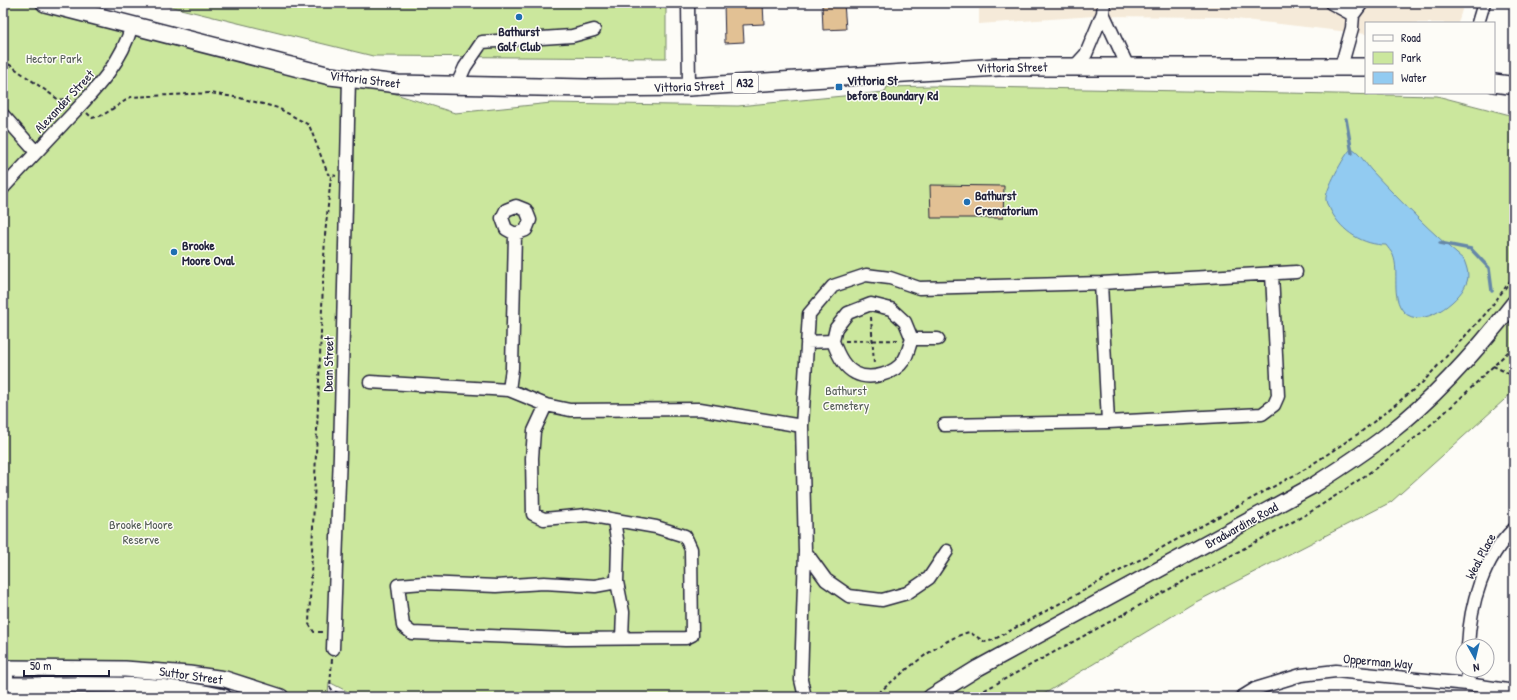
<svg xmlns="http://www.w3.org/2000/svg" width="1517" height="700" viewBox="0 0 1517 700" font-family="'Patrick Hand',sans-serif">
<style>
.built{fill:#f5ead9}
.green{fill:#cbe79d;stroke:#76846c}
.water{fill:#92cbf1;stroke:#6587a8}
.lines{fill:none;stroke-linecap:round;stroke-linejoin:round}
.stream{stroke:#6587a8;stroke-width:3.5}
.building{fill:#e2c194;stroke:#22223b}
.minor-casing{stroke:#22223b;stroke-width:15}
.major-casing{stroke:#22223b;stroke-width:18}
.highway-casing{stroke:#22223b;stroke-width:20}
.path{stroke:#22223b;stroke-width:2;stroke-dasharray:4 3;stroke-linecap:butt}
.minor{stroke:#fdfcf7;stroke-width:12}
.major{stroke:#fdfcf7;stroke-width:15}
.highway{stroke:#fdfcf7;stroke-width:17}
.poi-dot{fill:#1f6fb2;stroke:#fdfcf7;stroke-width:1.5}
.labels{text-anchor:middle;stroke-width:3;stroke-linejoin:round;paint-order:stroke}
.shield{fill:#fdfcf7;stroke:#646373;stroke-width:1}
.shield-label{font-size:12px;font-weight:bold;fill:#22223b}
.poi-label{font-size:13px;font-weight:bold;fill:#22223b;stroke:#fdfcf7;text-anchor:start}
.park-label{font-size:13px;fill:#555d58;stroke:#fdfcf7}
.street-label{font-size:13px;fill:#22223b;stroke:#fdfcf7}
</style>
<rect width="100%" height="100%" fill="#fdfcf7"/>
<filter id="ink" filterUnits="userSpaceOnUse"><feTurbulence type="fractalNoise" baseFrequency=".025" numOctaves="2"/><feDisplacementMap in="SourceGraphic" scale="8" xChannelSelector="R" yChannelSelector="G"/><feConvolveMatrix kernelMatrix="1 2 1 2 8 2 1 2 1" color-interpolation-filters="sRGB"/></filter>
<g filter="url(#ink)">
<path class="built" d="M979 3H1464L1458 23H1366V34L1219 17 1094 16 979 24Z"/>
<path class="green" d="M3 3H45L349 79 455 113 551 103 738 106 885 92 887 87 932 86 1437 96 1514 116V391L1391 502 1192 604 1039 697H358L329 682 328 697H281L225 679 3 668Z
M156 3H666V58L373 56Z"/>
<path class="water" d="M1351 149C1359 152 1365 163 1371 170 1401 202 1431 232 1464 260 1467 268 1470 276 1466 284 1459 302 1421 330 1404 312 1390 297 1400 272 1393 255 1391 251 1388 248 1386 245 1363 245 1342 232 1331 211 1330 208 1326 204 1326 200 1324 192 1345 154 1351 149Z"/>
<g class="lines">
<path class="stream" d="M1346 119 1352 153
M1440 243 1471 249 1489 268 1492 291"/>
</g>
<path class="building" d="M724 3H763L764 24 743 25 744 42 725 43Z
M830 3H844L846 29 823 30 822 5Z
M930 185 1004 186 1003 218H931Z"/>
<g class="lines">
<g class="minor-casing">
<path id="minor" d="M688 3 689 87
M1331 3 1353 15 1352 28 1341 67
M1103 13 1128 67
M1353 15 1362 3
M1478 23 1484 3
M1074 67 1086 54 1103 13 1104 3
M456 87 465 67 482 42 572 36 594 30
M3 115 36 152
M3 188C23 167 42 146 62 125 91 94 121 66 132 25
M1101 283 1108 422
M833 341 836 328 848 313 871 304 891 309 905 322 912 339H938
M807 342 833 341C837 353 843 367 855 373 870 381 895 374 904 360 908 354 909 346 912 339
M370 382 509 390 546 405 570 410 700 409 802 426
M509 390 512 368 515 234 506 229 502 218 506 210 516 206 526 210 530 220 526 230 515 234
M546 405 534 431 532 458 533 514 544 519 587 515 656 527 685 536 691 549 692 635 686 638 566 639 412 633 403 626 398 585 424 583 496 586 544 583 595 586 617 582
M944 425 1108 422 1262 414 1274 405 1278 396 1272 274
M614 520 618 546 617 582 623 612 622 638
M805 551 826 580 849 596 882 600 907 593 929 578 947 551
M1468 646C1470 604 1483 559 1514 529
M333 649 340 454 349 79
M1467 684 1468 670
M7 697V668
M805 697 801 680 805 551 802 426 809 314 833 286 866 275 890 278 919 288 1101 283 1296 272
M1242 697 1255 689 1301 675 1336 671 1467 684 1514 691"/>
</g>
<g class="major-casing">
<path id="major" d="M3 668 125 669 189 674 225 679 281 697
M3 685C77 686 152 680 224 697
M931 697 978 668 1314 485C1339 469 1364 453 1387 435 1436 397 1476 352 1514 303"/>
</g>
<g class="highway-casing">
<path id="highway" d="M45 3 330 76 398 84 586 88 689 87 998 67H1366
M1494 83 1509 85 1514 84"/>
</g>
<path class="path" d="M3 60 59 100 68 98 71 100
M87 113 92 118 103 115 131 97 210 93 240 98 278 108 309 125 328 174 336 176
M871 317 874 364
M845 341 900 340
M1493 366 1514 376
M322 632H314L309 624 325 235 331 176
M332 659 330 687 333 691 348 697
M873 697C901 675 935 642 969 632L985 642 993 640 1302 471 1361 432 1422 383 1488 311 1514 276
M972 697 1307 514C1373 473 1430 430 1484 375 1494 365 1505 356 1514 345"/>
<use href="#minor" class="minor"/>
<use href="#major" class="major"/>
<use href="#highway" class="highway"/>
</g>
</g>
<g class="poi-dot">
<circle cx="519" cy="17" r="4"/>
<rect x="835" y="83" width="8" height="8" rx="2"/>
<circle cx="967" cy="202" r="4"/>
<circle cx="174" cy="252" r="4"/>
</g>
<g class="labels">
<rect class="shield" x="732" y="73" width="26" height="20" rx="3"/>
<g class="shield-label">
<text x="745" y="87">A32</text>
</g>
<g class="poi-label">
<text x="519" y="36" text-anchor="middle">Bathurst<tspan x="519" dy="15">Golf Club</tspan></text>
<text x="847" y="85">Vittoria St<tspan x="847" dy="15">before Boundary Rd</tspan></text>
<text x="975" y="200">Bathurst<tspan x="975" dy="15">Crematorium</tspan></text>
<text x="182" y="250">Brooke<tspan x="182" dy="15">Moore Oval</tspan></text>
</g>
<g class="park-label">
<text x="54" y="63">Hector Park</text>
<text x="846" y="395">Bathurst<tspan x="846" dy="15">Cemetery</tspan></text>
<text x="141" y="529">Brooke Moore<tspan x="141" dy="15">Reserve</tspan></text>
</g>
<g class="street-label">
<text transform="translate(1012 67) rotate(-1)" y="5">Vittoria Street</text>
<text transform="translate(365 79) rotate(7)" y="5">Vittoria Street</text>
<text transform="translate(689 86) rotate(-2)" y="5">Vittoria Street</text>
<text transform="translate(64 101) rotate(-47)" y="5">Alexander Street</text>
<text transform="translate(328 364) rotate(-89)" y="5">Dean Street</text>
<text transform="translate(1241 525) rotate(-29)" y="5">Bradwardine Road</text>
<text transform="translate(1480 556) rotate(-62)" y="5">Weal Place</text>
<text transform="translate(1378 661) rotate(5)" y="5">Opperman Way</text>
<text transform="translate(191 675) rotate(8)" y="5">Suttor Street</text>
</g>
</g>
<rect width="1517" height="700" fill="none" stroke="#fdfcf7" stroke-width="16"/>
<rect x="8" y="8" width="1501" height="684" fill="none" stroke="#22223b" stroke-width="1.5" filter="url(#ink)"/>
<rect x="1365" y="22" width="130" height="72" fill="#fdfcf7" stroke="#a5a5ac"/>
<rect x="1373" y="35" width="20" height="6" fill="#fdfcf7" stroke="#a5a5ac"/>
<text x="1401" y="42" font-size="12" fill="#22223b">Road</text>
<rect x="1373" y="52" width="20" height="12" fill="#cbe79d" stroke="#a5a5ac"/>
<text x="1401" y="62" font-size="12" fill="#22223b">Park</text>
<rect x="1373" y="72" width="20" height="12" fill="#92cbf1" stroke="#a5a5ac"/>
<text x="1401" y="82" font-size="12" fill="#22223b">Water</text>
<g transform="translate(1475 658) rotate(172)"><circle r="19" fill="#fdfcf7" stroke="#a5a5ac"/>
<path d="M0-3L7 15L0 10L-7 15Z" fill="#1f6fb2"/>
<text y="-6" font-size="11" font-weight="bold" text-anchor="middle" fill="#22223b">N</text>
</g>
<path d="M24 670v6h85v-6" fill="none" stroke="#22223b" stroke-width="2"/>
<text x="30" y="670" font-size="12" fill="#22223b" stroke="#fdfcf7" stroke-width="3" paint-order="stroke">50 m</text>
</svg>
